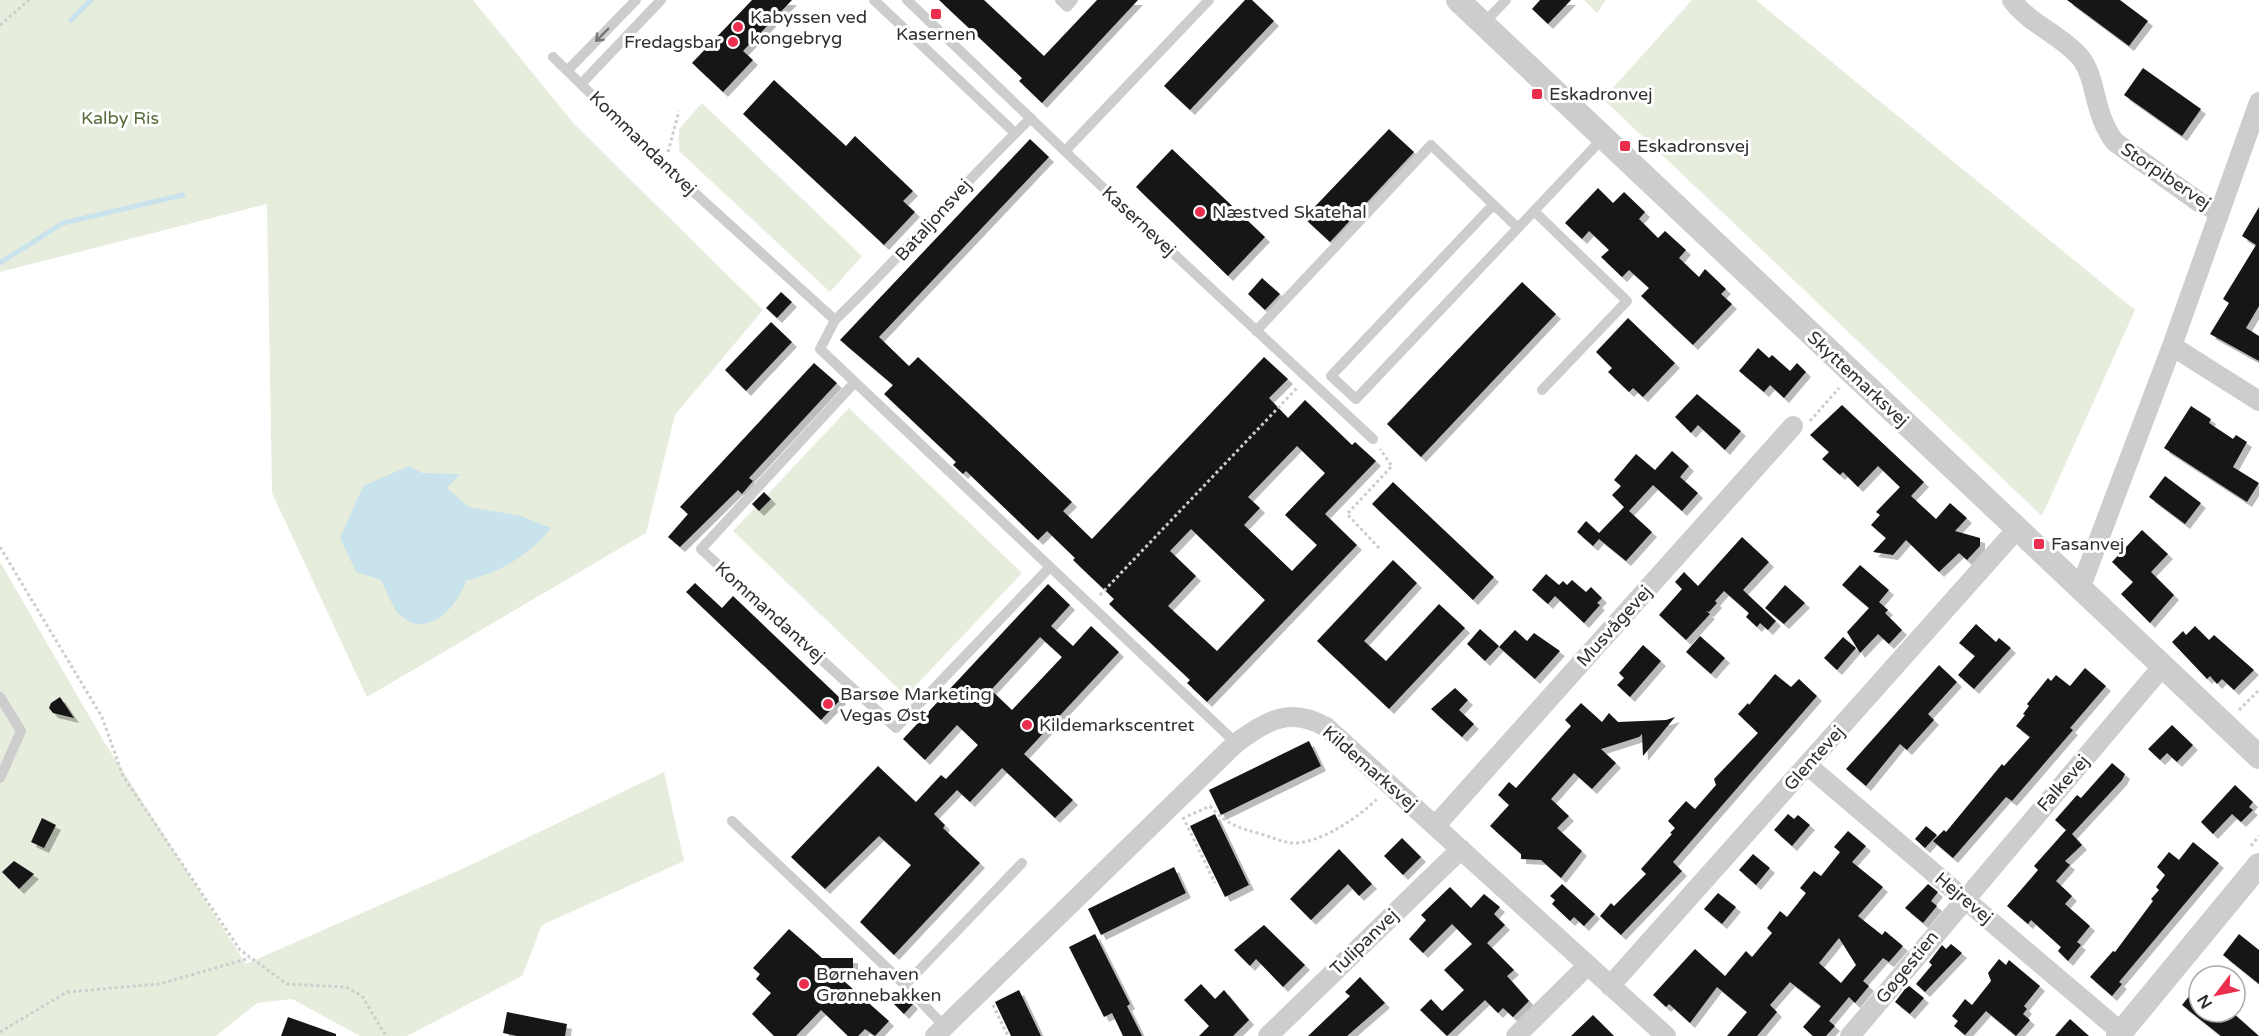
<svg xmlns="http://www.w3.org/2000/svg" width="2259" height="1036" viewBox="0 0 2259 1036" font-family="'Varela Round',sans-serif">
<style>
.green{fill:#e7eddd}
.water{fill:#c9e3ed}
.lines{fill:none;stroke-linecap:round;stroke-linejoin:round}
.stream{stroke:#c9e3ed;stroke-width:5}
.building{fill:#171717;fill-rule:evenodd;filter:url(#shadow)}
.path{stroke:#cdcdcd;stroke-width:3;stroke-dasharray:3 3;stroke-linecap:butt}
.service{stroke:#cdcdcd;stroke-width:10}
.minor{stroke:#cdcdcd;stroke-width:20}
.tertiary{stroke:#cdcdcd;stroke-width:24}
.oneway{stroke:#777}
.poi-dot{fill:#eb2e4e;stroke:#fff;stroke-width:2}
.labels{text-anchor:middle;stroke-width:6;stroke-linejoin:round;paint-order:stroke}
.poi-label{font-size:18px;fill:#303030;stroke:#fff;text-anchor:start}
.park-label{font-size:18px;fill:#576d3b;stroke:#fff}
.street-label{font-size:18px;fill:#303030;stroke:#fff}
</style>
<defs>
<filter id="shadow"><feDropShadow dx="5" dy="5" stdDeviation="0" flood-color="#0004"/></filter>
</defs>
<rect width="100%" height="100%" fill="#fff"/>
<path class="green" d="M0 0H473L575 125 763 310 675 415 646 533 367 697 272 493 267 204 0 272Z
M1584 0H1606L1597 13Z
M1692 0H1756L2135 310 2042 516 1603 99Z
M702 103 862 256 830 292 679 151V129Z
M849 408 1022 573 906 696 733 531Z
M0 562 103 740 246 964 462 869 664 772 684 861 542 925 522 976 407 1036H360L292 999 257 1003 216 1036H0Z"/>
<path class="water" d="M409 466 422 473 460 474 447 488 469 507 521 516 551 528C530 555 498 573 466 581 457 608 425 642 398 613 391 604 386 590 381 580L356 572 340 538 363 486Z"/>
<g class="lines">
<path class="stream" d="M71 20 91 0
M0 263 63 223 183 195"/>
</g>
<path class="building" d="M752 0H792L743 51 753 60 723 92 692 63Z
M939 0H984L1044 56 1097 0H1138L1042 103 1019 81 1022 78Z
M1245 0H1252L1274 21 1190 110 1164 86Z
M1540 0H1571L1548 24 1532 9Z
M2067 0H2120L2148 21 2129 46Z
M2143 68 2201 109 2182 136 2124 95Z
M774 80 846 146 855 136 913 191 903 201 915 212 884 245 743 114Z
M1389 129 1414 152 1330 242 1304 218Z
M1030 139 1049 157 879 337 909 366 918 357 990 424 1072 502 1063 511 1092 539 1264 357 1288 379 1269 398 1288 418 1305 400 1352 445 1355 442 1376 461 1325 514 1357 545 1207 702 1187 683 1190 680 1109 604 1114 599 1073 560 1075 558 1047 531 1038 540 966 471 963 474 953 465 956 462 884 394 893 385 840 340ZM1297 446 1325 473 1285 515 1317 545 1292 571 1244 525 1260 508 1248 497ZM1191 529 1265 600 1217 651 1168 606 1196 576 1170 551Z
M1172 149 1265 237 1228 276 1136 187Z
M1598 188 1613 203 1624 192 1645 212 1639 219 1658 238 1665 231 1686 250 1679 258 1699 277 1705 269 1726 289 1721 294 1732 304 1693 345 1641 296 1649 288 1629 270 1622 277 1601 257 1609 250 1589 231 1582 239 1565 223Z
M2259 207V306L2246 328 2259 336V361L2210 334 2229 303 2223 299 2256 245 2242 236Z
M1262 278 1280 294 1265 310 1248 294Z
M1522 282 1556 314 1421 457 1387 424Z
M781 292 792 302 777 318 766 308Z
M1628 318 1675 363 1643 397 1633 388 1629 392 1608 372 1612 368 1596 352Z
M771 322 792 342 746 391 725 370Z
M1758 348 1769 358 1772 355 1790 371 1797 363 1806 372 1784 398 1770 385 1764 392 1739 371Z
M814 363 837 383 749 478 753 481 742 494 738 490 680 547 668 537 688 514 680 507Z
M1697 394 1741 431 1725 450 1698 425 1691 433 1675 417Z
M1842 405 1924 482 1911 496 1936 519 1950 503 1967 518 1955 531 1980 538V546L1967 560 1959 553 1939 572 1906 540 1893 555 1873 552 1886 538 1871 525 1880 515 1876 512 1900 487 1878 466 1858 487 1843 472 1840 475 1822 459 1829 452 1810 435Z
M2191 406 2211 419 2209 423 2233 439 2236 435 2247 442 2233 467 2259 483 2247 502 2164 448Z
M1672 451 1689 466 1680 477 1698 493 1682 511 1653 485 1629 511 1652 532 1626 561 1599 539 1593 546 1577 532 1586 521 1599 533 1624 507 1612 495 1621 486 1614 480 1636 454 1655 470Z
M2165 476 2201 503 2185 524 2149 497Z
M1393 482 1494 577 1473 600 1372 504Z
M764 492 771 499 759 511 752 504Z
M2142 530 2168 554 2151 572 2174 595 2150 623 2121 594 2133 582 2112 562Z
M1742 537 1769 562 1743 590 1776 621 1768 630 1760 623 1757 627 1746 617 1749 613 1724 591 1715 601 1717 603 1709 612 1706 611 1710 614 1686 640 1659 615 1682 589 1675 582 1684 572 1698 586Z
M1393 560 1417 583 1364 641 1386 661 1439 604 1465 628 1389 709 1317 641Z
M1860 565 1889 590 1879 602 1888 610 1885 613 1902 630 1889 644 1878 634 1860 653 1847 632 1869 608 1842 585Z
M1546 574 1559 585 1563 581 1567 585 1572 580 1586 592 1591 587 1602 598 1597 603 1600 605 1584 623 1555 596 1548 604 1532 590Z
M695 583 722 608 733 596 841 699 821 720 686 592Z
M1048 584 1070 605 1051 626 1073 646 1091 626 1119 652 1024 754 1073 800 1055 818 1002 768 970 802 957 790 934 814 945 825 943 828 980 863 894 955 860 922 911 865 879 836 825 889 791 857 878 766 916 802 941 775 946 779 978 745 957 725 925 760 903 739ZM1040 637 1062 657 1012 710 991 690Z
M1785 585 1805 603 1784 624 1765 608Z
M1976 624 1996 642 1999 638 2011 648 1974 689 1958 675 1975 656 1959 643Z
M2195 626 2209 640 2214 635 2254 670 2234 690 2222 679 2217 684 2210 676 2207 679 2172 642 2183 631 2186 635Z
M1480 629 1499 646 1485 661 1467 644Z
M1515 630 1527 641 1534 633 1560 651 1535 679 1499 647Z
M1700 636 1725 658 1711 674 1686 652Z
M1843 637 1856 648 1837 670 1824 658Z
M1643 645 1661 661 1630 697 1617 685 1624 678 1619 673Z
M1939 665 1957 682 1928 714 1934 720 1907 750 1900 744 1866 786 1846 769Z
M2085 668 2106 686 2070 728 2073 730 2012 801 2006 797 1953 858 1933 841 1944 830 1946 832 2002 764 2004 766 2030 737 2016 726 2025 715 2023 714 2029 706 2027 704 2048 678 2051 681 2056 675 2070 686Z
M1775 674 1791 687 1799 679 1817 696 1673 862 1682 871 1621 935 1600 916 1611 903 1614 906 1646 874 1641 869 1672 834 1670 833 1675 828 1668 821 1686 801 1695 809 1716 785 1714 779 1758 733 1738 714 1748 703 1749 705Z
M1455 688 1468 700 1459 710 1474 724 1462 737 1431 709Z
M60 697 74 718 53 713 49 708 51 703Z
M1581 703 1602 722 1609 713 1618 722 1666 720 1675 717 1643 756 1642 734 1639 737 1601 749 1616 763 1592 789 1574 773 1551 799 1569 816 1557 828 1582 851 1561 878 1541 860 1521 859V854L1490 826 1509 805 1498 795 1509 782 1516 788 1571 726 1565 720Z
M2172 725 2193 745 2177 762 2167 753 2160 760 2148 749Z
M1309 741 1321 766 1221 815 1209 790Z
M2112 763 2125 774 2122 780 2072 834 2082 845 2065 861 2070 865 2056 881 2072 896 2065 904 2090 926 2077 942 2081 945 2068 961 2058 951 2061 947 2031 920 2028 924 2007 906 2038 870 2034 866 2066 830 2055 820 2077 795 2081 798Z
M2235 785 2253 802 2249 807 2253 810 2241 822 2232 814 2213 834 2201 822Z
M1215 814 1249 885 1225 897 1190 826Z
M1788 814 1794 819 1798 815 1810 825 1792 846 1774 830Z
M42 818 56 825 44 848 31 842Z
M1926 826 1937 835 1925 848 1915 839Z
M1848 831 1866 846 1852 862 1883 887 1858 916 1882 935 1885 931 1903 946 1889 962 1883 958 1863 981 1869 986 1855 1003 1849 997 1829 1021 1835 1026 1826 1036H1813L1803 1027 1821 1006 1790 982 1770 1005 1777 1012 1757 1036H1727L1747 1012 1717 987 1690 1023 1669 1004 1666 1007 1653 995 1695 949 1725 976 1746 951 1752 957 1772 933 1767 928 1780 911 1787 917 1806 893 1800 888 1814 871 1821 876 1840 852 1834 847ZM1839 938 1856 965 1841 983 1819 963Z
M1402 838 1421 857 1403 875 1384 856Z
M2193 842 2219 863 2119 982 2122 984 2112 996 2090 977 2113 951 2115 952 2153 901 2151 899 2159 890 2156 887 2165 875 2157 867 2169 852 2179 860Z
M1339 849 1372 884 1359 896 1348 884 1311 920 1290 899Z
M1753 854 1770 868 1756 885 1739 870Z
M14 861 34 874 19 889 2 872Z
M1174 867 1186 893 1101 935 1088 909Z
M1562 884 1595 914 1584 926 1574 917 1570 921 1552 904 1555 900 1550 896Z
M1928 884 1938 892 1931 901 1937 906 1923 923 1905 908Z
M1450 887 1471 908 1484 894 1500 907 1494 914 1505 925 1487 943 1514 970 1507 976 1529 1001 1513 1017 1503 1008 1498 1013 1485 1000 1447 1036 1420 1010 1431 999 1442 1011 1464 990 1444 970 1472 944 1452 924 1423 953 1409 939 1426 920 1421 915Z
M1718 893 1736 907 1722 924 1704 909Z
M1264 925 1305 965 1283 987 1256 959 1250 966 1234 950Z
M789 929 822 958H853V973L836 974 889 1021 875 1036 865 1029 858 1036H848L821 1010 796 1036H774L752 1014 771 993 756 979 760 974 753 968Z
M1095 934 1130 1004 1127 1006 1142 1036H1123L1112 1013 1104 1017 1069 947Z
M2239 934 2259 950V984L2223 955Z
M1951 944 1962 953 1925 992 1916 984 1932 965 1929 962 1942 945 1946 949Z
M1999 959 2006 965 2009 960 2040 986 2024 1006 2027 1009 2023 1014 2030 1020 2016 1036 1986 1011 1965 1035 1954 1026 1958 1021 1952 1016 1965 999 1972 1005 1991 981 1988 973Z
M1360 977 1385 1003 1347 1036H1308L1350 996 1345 992Z
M1201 984 1215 999 1224 990 1249 1020 1233 1036H1199L1209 1026 1184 1000Z
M2199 984V1012H2232L2259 1036H2221L2182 1005Z
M1908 985 1924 998 1910 1014 1895 1002Z
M1019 990 1041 1036H1011L995 1002Z
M902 993 913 1004 904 1014 893 1003Z
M507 1012 567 1024 565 1036H517L503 1033Z
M1593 1015 1614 1036H1571Z
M288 1017 336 1034V1036H281Z
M2070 1019 2089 1036H2055Z"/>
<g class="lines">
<path class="path" d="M0 25 29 0
M668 152 679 111
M1810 421 1839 388
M0 547 102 717 123 776 240 950 287 984 346 987 362 996 386 1036
M1379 548 1347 514 1392 466 1380 449
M1100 595 1298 387
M2239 710 2259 690
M1188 816 1210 806C1225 824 1239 828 1261 834 1272 837 1281 842 1292 843 1320 844 1359 817 1377 799
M1183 817 1215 883
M2251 846 2259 836
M993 1005 1008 1036
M0 1032 67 992 159 984 250 958"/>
<path class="service" d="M874 0 1015 133
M907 0 1117 201 1373 439
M1060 0 1067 7 1073 0
M1483 24 1506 0
M553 57 665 166 835 320 820 349 1236 743
M567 71 636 0
M581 84 661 0
M1066 150 1209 0
M1493 205 1331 376 1356 399 1604 137
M1534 211 1627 301 1542 390
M835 320C903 255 963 183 1031 118
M1256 331 1431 145 1518 228
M855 382 701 549 896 728 1050 567
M0 697 21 731 0 778
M732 821 905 985 945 1027
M905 985 1022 863"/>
<path class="minor" d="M2012 0C2029 24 2060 34 2080 57 2097 77 2093 115 2115 142L2199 202 2220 212
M2172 346 2259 401
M2080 589 2172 346 2259 102
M1807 765 2121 1032
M1436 825 1793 426
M1610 986 2017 529
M935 1036 1236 743C1267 721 1289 706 1326 727L1666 1036
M1268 1036 1461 849
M1516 1036 1587 966
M1850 1036 2162 667"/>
<path class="tertiary" d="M1458 0 2259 757
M2118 1036 2259 865"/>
</g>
<defs><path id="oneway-shaft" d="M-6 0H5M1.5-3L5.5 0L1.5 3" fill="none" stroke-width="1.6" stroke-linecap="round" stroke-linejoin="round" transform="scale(1.5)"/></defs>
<use class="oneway" href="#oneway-shaft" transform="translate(602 35) rotate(135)"/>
<g class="poi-dot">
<rect x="930" y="8" width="12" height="12" rx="3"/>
<circle cx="738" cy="27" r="6"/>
<circle cx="733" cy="42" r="6"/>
<rect x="1531" y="88" width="12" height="12" rx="3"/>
<rect x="1619" y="140" width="12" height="12" rx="3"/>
<circle cx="1200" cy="212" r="6"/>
<rect x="2033" y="538" width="12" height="12" rx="3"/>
<circle cx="828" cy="704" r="6"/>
<circle cx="1027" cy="725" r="6"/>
<circle cx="804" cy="984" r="6"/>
</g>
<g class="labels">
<g class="poi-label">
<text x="750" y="23">Kabyssen ved<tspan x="750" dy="21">kongebryg</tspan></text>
<text x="936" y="40" text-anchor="middle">Kasernen</text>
<text x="721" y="48" text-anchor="end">Fredagsbar</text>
<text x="1549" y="100">Eskadronvej</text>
<text x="1637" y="152">Eskadronsvej</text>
<text x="1212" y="218">Næstved Skatehal</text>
<text x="2051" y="550">Fasanvej</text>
<text x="840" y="700">Barsøe Marketing<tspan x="840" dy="21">Vegas Øst</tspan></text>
<text x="1039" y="731">Kildemarkscentret</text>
<text x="816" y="980">Børnehaven<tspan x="816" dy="21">Grønnebakken</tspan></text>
</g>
<g class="park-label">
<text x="120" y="124">Kalby Ris</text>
</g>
<g class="street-label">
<text transform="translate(643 143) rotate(44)" y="6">Kommandantvej</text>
<text transform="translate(2166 176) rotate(34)" y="6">Storpibervej</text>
<text transform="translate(933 220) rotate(-48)" y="6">Bataljonsvej</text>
<text transform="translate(1139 221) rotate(43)" y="6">Kasernevej</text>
<text transform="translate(1858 379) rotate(43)" y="6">Skyttemarksvej</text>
<text transform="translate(770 612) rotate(42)" y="6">Kommandantvej</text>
<text transform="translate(1614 626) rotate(-48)" y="6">Musvågevej</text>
<text transform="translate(1814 758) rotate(-48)" y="6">Glentevej</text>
<text transform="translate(1370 768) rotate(41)" y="6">Kildemarksvej</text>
<text transform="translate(2063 783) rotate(-49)" y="6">Falkevej</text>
<text transform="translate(1964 898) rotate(40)" y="6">Hejrevej</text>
<text transform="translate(1364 942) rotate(-44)" y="6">Tulipanvej</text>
<text transform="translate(1907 967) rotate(-51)" y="6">Gøgestien</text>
</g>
</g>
<g transform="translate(2217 994) rotate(238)"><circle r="28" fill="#ffffff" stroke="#acacac" stroke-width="1.5"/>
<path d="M0-4.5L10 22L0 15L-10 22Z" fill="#eb2e4e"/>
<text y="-9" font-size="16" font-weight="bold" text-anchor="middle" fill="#303030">N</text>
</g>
</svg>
